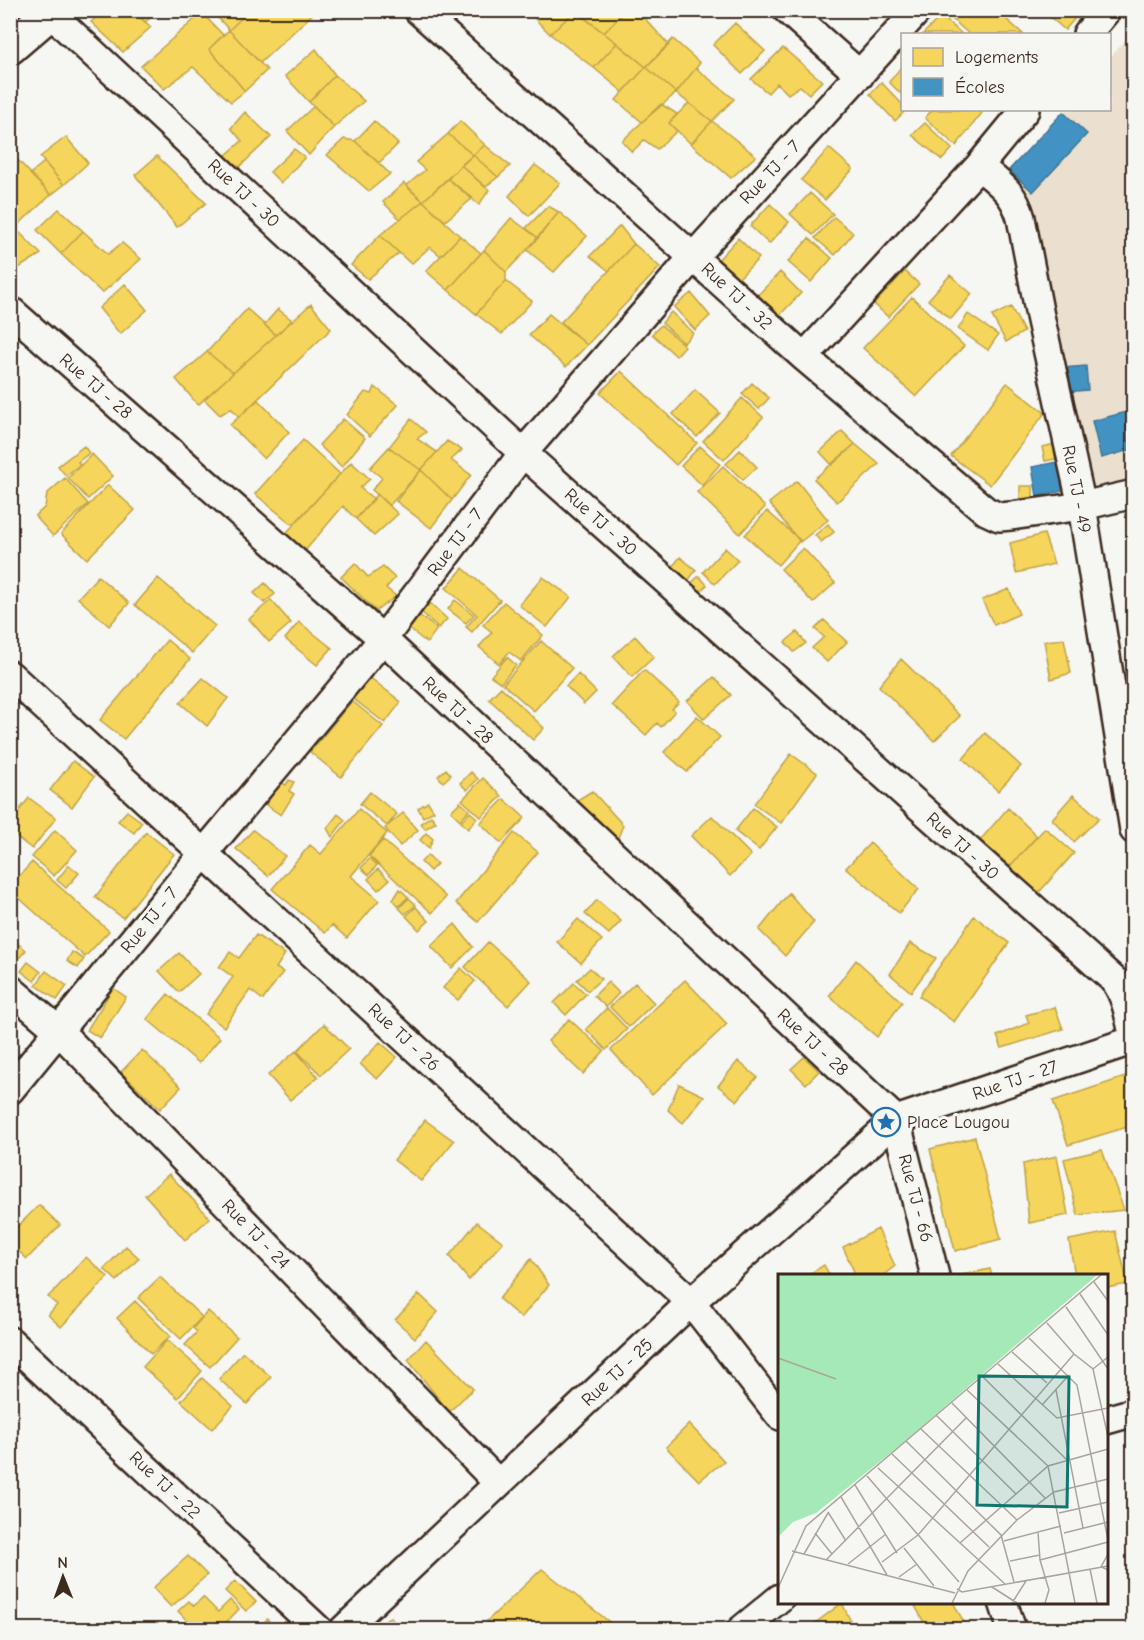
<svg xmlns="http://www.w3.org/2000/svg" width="1144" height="1640" viewBox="0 0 1144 1640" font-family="'Comic Neue',sans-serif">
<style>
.built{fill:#ebe0d0}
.homes{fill:#f6d55c;stroke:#bea249;stroke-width:1.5}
.schools{fill:#4393c3;stroke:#417492;stroke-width:1.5}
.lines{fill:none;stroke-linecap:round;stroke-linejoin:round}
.minor-casing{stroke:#3b2a1e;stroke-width:32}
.tertiary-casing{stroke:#3b2a1e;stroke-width:38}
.minor{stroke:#f6f6f2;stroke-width:27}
.tertiary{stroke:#f6f6f2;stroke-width:33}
.labels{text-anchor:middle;stroke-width:6;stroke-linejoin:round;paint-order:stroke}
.street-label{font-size:18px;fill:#3b2a1e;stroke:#f6f6f2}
.poi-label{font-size:18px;fill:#3b2a1e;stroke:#f6f6f2;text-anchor:start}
.inset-road{fill:none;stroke:#aba49d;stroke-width:1.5}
.view{fill:#0f766e;fill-opacity:0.15;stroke:#0f766e;stroke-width:3}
.inset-edge{fill:none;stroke:#3b2a1e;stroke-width:3}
</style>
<rect width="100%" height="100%" fill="#f6f6f2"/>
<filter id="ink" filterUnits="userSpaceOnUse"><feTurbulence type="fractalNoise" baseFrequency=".0167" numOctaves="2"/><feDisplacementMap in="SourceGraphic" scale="12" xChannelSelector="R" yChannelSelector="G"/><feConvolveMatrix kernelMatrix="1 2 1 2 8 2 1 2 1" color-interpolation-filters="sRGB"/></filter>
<g filter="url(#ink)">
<path class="built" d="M1133 31V492L1072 507 1000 184 1065 110H1110V58Z"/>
<path class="homes" d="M105 10H132L151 27 123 52 91 22Z
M132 10H160L145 22Z
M211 10H250L229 30Z
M250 10H317L260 63 229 30Z
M533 10H574L575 11 550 34 530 14Z
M575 10H626L604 33Z
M626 10H637L669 45 646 67 604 33Z
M946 10H996L1023 34H969L944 12Z
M1042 10H1082L1065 30Z
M575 11 617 43 594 68 550 34Z
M202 13 223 35 209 49 245 91 231 102 193 67 164 89 141 66Z
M941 16 962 34H923Z
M735 23 765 51 742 74 713 45Z
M229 30 267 70 245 91 209 49Z
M673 39 700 63 676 93 646 67Z
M617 43 646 67 623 92 594 68Z
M783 48 822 81 809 94 800 86 788 94 777 83 768 93 751 79Z
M316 49 335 75 309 102 285 76Z
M902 66V95L889 82Z
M646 67 676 93 642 122 616 100Z
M696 68 734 99 712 121 676 93Z
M335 75 364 101 334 127 309 102Z
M881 82 902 104V110H906L895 121 870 94Z
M689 103 712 121 691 144 669 123Z
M661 104 677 114 669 123 677 131 657 149 644 140 632 152 622 141Z
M314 106 334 127 309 155 287 131Z
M932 110H977L982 113 956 146 925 118Z
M245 112 271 137 233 173 217 163 242 141 231 128Z
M374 121 398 144 379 163 355 141Z
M460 121 485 145 473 155 448 134Z
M712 121 756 156 731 178 691 144Z
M925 123 952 149 942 160 912 135Z
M448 134 473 155 423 201 406 186 425 170 416 162Z
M66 137 88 163 64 185 40 157Z
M344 139 355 141 390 174 369 191 327 155Z
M485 145 510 166 498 177 473 155Z
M829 148 853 169 825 200 801 180Z
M294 149 305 157 281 183 270 172Z
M473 155 498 177 485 187 461 165Z
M14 156 51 195 20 223 10 215V159Z
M157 156 206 203 177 227 135 175Z
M44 162 64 185 51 195 30 174Z
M461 165 489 190 479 205 448 179Z
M535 165 560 183 529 216 509 196Z
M448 179 473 198 445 221 423 201Z
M404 183 423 201 400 219 383 202Z
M810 193 833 214 813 235 790 214Z
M423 201 460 236 441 256 430 247 411 264 380 235Z
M770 204 789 222 769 244 750 226Z
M548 206 559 212 538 238 526 228Z
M59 209 83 231 61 254 37 230Z
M559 212 587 236 554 272 527 250Z
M834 217 853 233 835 255 815 238Z
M511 218 538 238 506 272 484 250Z
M620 226 634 244 609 271 590 256Z
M83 231 108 254 122 243 141 259 102 293 61 254Z
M19 232 41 254 17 269 10 263V239Z
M380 235 399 253 368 279 351 265Z
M460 236 481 253 448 290 426 271Z
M738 238 759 258 738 279 718 260Z
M809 238 832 258 811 282 788 262Z
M634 244 660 267 587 345 561 322Z
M484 250 506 272V281L476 314 448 290Z
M905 271 919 284 888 317 874 304Z
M780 272 801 293 778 317 757 296Z
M950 275 972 294 951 319 928 300Z
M506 281 532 301 502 334 476 314Z
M125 284 147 310 120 334 99 308Z
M691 293 710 316 695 330 674 307Z
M912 297 964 346 916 397 863 348Z
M311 304 331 329 239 417 231 408 220 415 204 399Z
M1011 307 1024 332 1006 342 992 316Z
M247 309 276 335 233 373 207 352Z
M278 309 292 320 276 335 264 325Z
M671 312 693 333 684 343 662 323Z
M549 314 587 345 566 367 529 335Z
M968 314 998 335 988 350 958 329Z
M661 325 685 346 676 356 652 334Z
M207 352 233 373 198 405 176 379Z
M621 371 697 443 676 465 600 393Z
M752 383 769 398 759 409 742 394Z
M1007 383 1045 413 990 485 951 456Z
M375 387 398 405 370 436 347 415 365 392 372 394Z
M695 390 720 413 697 437 673 414Z
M742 398 763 417 724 460 703 441Z
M258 400 289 432 264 459 230 425Z
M343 419 365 438 342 467 319 445Z
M411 419 426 432 417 439 437 452 421 470 389 447Z
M842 431 855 444 832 465 820 452Z
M303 440 340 474 293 525 255 494Z
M447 441 462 450 451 460 471 475 452 500 421 470Z
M855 444 879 464 837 502 814 479Z
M1056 444 1060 458 1045 461 1042 447Z
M84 446 89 453 78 462 80 464 66 476 58 466Z
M700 446 720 464 702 485 681 466Z
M389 447 421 470 389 506 372 490 382 478 370 468Z
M740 450 757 467 743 480 726 464Z
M92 454 113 476 88 499 68 478Z
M351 462 370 479 360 488 374 499 356 519 343 506 299 558 278 542Z
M723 466 765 507 740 534 697 492Z
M421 470 452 500 431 528 396 501Z
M65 478 88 504 53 536 35 516 45 507 47 494Z
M797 481 828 520 800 542 769 503Z
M108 485 135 510 87 559 61 534Z
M1020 486H1033V499L1020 500Z
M377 494 398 514 374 536 356 519Z
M767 511 800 540 778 565 745 535Z
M828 524 834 532 821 542 815 535Z
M1044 534 1054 564 1016 573 1010 543Z
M725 548 738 560 715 584 703 572Z
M803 548 835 583 813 603 781 569Z
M680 557 696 570 686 584 670 570Z
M355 563 368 577 383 567 395 578 386 588 396 596 376 611 341 577Z
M463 568 500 600 472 632 466 627 477 615 446 588Z
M98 576 129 603 109 626 78 598Z
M699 576 707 585 695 596 687 587Z
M543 577 571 597 547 627 519 605Z
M158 578 215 626 192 653 135 605Z
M265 583 275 594 264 603 254 593Z
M1009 589 1019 614 994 625 982 600Z
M271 600 291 623 269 642 249 619Z
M455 600 474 615 466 623 448 609Z
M428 601 447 619 439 628 420 611Z
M504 602 543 635 521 661 509 652 499 664 479 647 492 632 483 625Z
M418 614 437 629 427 643 407 627Z
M824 620 847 642 827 662 812 648 824 637 815 629Z
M299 622 332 648 317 665 285 639Z
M797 632 806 643 794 652 785 642Z
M635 636 654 657 632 677 613 656Z
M1064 639 1071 673 1051 679 1044 641Z
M167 640 190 659 124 739 100 720Z
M541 641 572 668 534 711 503 684Z
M507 657 516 665 501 683 491 676Z
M901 659 960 716 934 741 879 686Z
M644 670 679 702 672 709 675 711 661 727 657 723 646 735 612 705Z
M578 674 596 692 584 704 566 686Z
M368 676 401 702 385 723 351 697Z
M714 677 731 695 704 719 687 701Z
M203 678 228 698 207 726 180 703Z
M501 687 544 728 533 740 489 699Z
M352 701 383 726 341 777 310 752Z
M697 716 720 737 687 772 664 752Z
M985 733 1021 766 998 791 963 759Z
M791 754 817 773 781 823 754 804Z
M73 761 94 777 72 807 50 790Z
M446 769 451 775 443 782 438 776Z
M471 772 478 779 467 790 460 783Z
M483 778 502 796 481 817 462 800Z
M289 780 294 782 289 791 294 794 281 815 266 805 280 782 286 785Z
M592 791 623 825 614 848 571 804Z
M370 792 397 814 387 826 360 804Z
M1073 795 1099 818 1074 842 1052 819Z
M29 798 56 818 32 849 10 832V822Z
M504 799 525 818 501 843 480 823Z
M428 802 434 811 423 817 418 808Z
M460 802 469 810 460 820 451 811Z
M753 808 777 827 759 850 735 831Z
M1008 808 1037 836 999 878 975 846Z
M359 809 387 833 351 876 379 900 347 938 332 925 325 933 272 889 310 845 321 854Z
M127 811 142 822 134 833 118 821Z
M470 812 477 818 468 829 461 822Z
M403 813 418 830 400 846 385 828Z
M338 814 345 820 332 837 327 828Z
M431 816 436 822 425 829 421 823Z
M712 816 751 855 730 876 691 836Z
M1045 828 1074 853 1033 899 999 878Z
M55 830 77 850 54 876 32 857Z
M253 830 285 856 268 876 236 849Z
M146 832 174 854 123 918 95 897Z
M426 833 433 839 429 848 420 840Z
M514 833 538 852 478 922 456 903Z
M383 840 446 897 432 913 369 856Z
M870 843 919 889 899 913 846 868Z
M428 855 437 864 430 871 421 862Z
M370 858 377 865 369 875 361 868Z
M32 862 109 931 85 957 10 890V886Z
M69 865 79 873 66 888 57 880Z
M378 869 389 880 378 890 368 879Z
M400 889 408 897 399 906 393 900Z
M789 893 814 922 785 956 759 930Z
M409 898 416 905 405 914 399 908Z
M597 900 621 921 609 934 585 914Z
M416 907 429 921 419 930 406 916Z
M974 916 1009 943 954 1022 919 996Z
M578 919 602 940 581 963 557 942Z
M455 924 473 947 452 968 431 946Z
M256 935 285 954 276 968 283 972 263 1000 250 990 224 1027 206 1014 233 977 219 967 230 952 239 958Z
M16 942 26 950 14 964 10 961V949Z
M488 942 531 981 508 1006 465 967Z
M910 943 936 958 911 992 890 974Z
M72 952 84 959 78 968 67 961Z
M179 953 199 974 179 992 159 971Z
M856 960 902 1002 877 1037 829 996Z
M28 962 41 972 34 981 21 971Z
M461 968 475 981 458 1000 443 988Z
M590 968 601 979 588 991 577 980Z
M46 971 67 986 57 1000 36 985Z
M685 980 727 1024 652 1095 611 1050Z
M608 982 619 993 606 1007 594 996Z
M574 983 586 994 566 1015 554 1003Z
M635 983 654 1003 629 1027 610 1007Z
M113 988 126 997 100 1038 87 1030Z
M168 994 220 1038 199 1063 147 1019Z
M1055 1007 1063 1029 1002 1048 997 1036 1029 1023 1026 1015Z
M607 1008 627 1029 606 1050 586 1029Z
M569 1019 604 1051 583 1074 548 1041Z
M324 1024 349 1049 321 1075 297 1051Z
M380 1042 397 1057 377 1079 360 1064Z
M142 1050 181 1087 160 1109 121 1072Z
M296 1051 318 1077 290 1100 268 1075Z
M804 1057 819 1071 806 1084 791 1069Z
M738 1061 757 1077 737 1101 718 1086Z
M1134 1074V1125L1068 1145 1053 1101Z
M679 1084 704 1096 683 1123 668 1110Z
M425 1120 454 1141 421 1181 394 1160Z
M975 1137 1001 1239 955 1251 930 1149Z
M1102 1150 1124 1210 1078 1215 1064 1159Z
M1057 1156 1068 1215 1029 1223 1023 1164Z
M169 1174 210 1218 185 1240 145 1195Z
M39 1205 60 1225 27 1259 10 1243V1234Z
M477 1222 503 1242 469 1280 449 1256Z
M878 1229 895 1266 882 1276H856L843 1247Z
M1115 1231 1128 1284 1106 1288V1276H1075L1069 1240Z
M126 1246 139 1258 117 1281 104 1269Z
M86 1257 108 1277 61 1327 48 1315 57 1305 48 1297Z
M531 1259 549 1285 521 1318 499 1299Z
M824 1265 830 1276H806Z
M990 1269 992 1276H958Z
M160 1277 202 1317 181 1339 138 1298Z
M419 1294 438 1312 415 1338 395 1320Z
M135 1301 170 1336 151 1354 117 1318Z
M208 1311 237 1337 210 1367 185 1345 197 1332 193 1328Z
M167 1340 202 1371 178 1398 143 1367Z
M426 1340 473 1389 449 1412 408 1360Z
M243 1352 271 1377 247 1404 219 1379Z
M202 1378 233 1406 212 1429 181 1401Z
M689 1424 724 1461 699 1481 666 1447Z
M188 1556 207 1575 171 1607 153 1588Z
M542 1569 612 1624 606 1630H496L487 1621Z
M235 1581 256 1602 246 1611 225 1591Z
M203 1597 218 1612 230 1600 239 1609 219 1630H196L178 1611 189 1601 194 1606Z
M913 1602H953L967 1628 928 1630Z
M842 1603 855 1630H817L814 1624Z
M390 1617 401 1630H375Z
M267 1619 277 1630H257Z"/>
<path class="schools" d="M1063 112 1087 134 1033 192 1009 170Z
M1086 366 1088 390 1064 392 1062 368Z
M1134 410V449L1101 458 1092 421Z
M1062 461 1067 490 1037 496 1032 467Z"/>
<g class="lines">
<g class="minor-casing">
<path id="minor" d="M418 10 804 357 986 511 999 517 1011 516 1082 506 1134 494
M787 10 860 75
M50 13 523 453 1115 981C1127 998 1129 1018 1134 1038
M1087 34 1107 10
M979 166C999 183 1014 192 1021 218L1040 316 1082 506 1134 830
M10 310 383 639 896 1120
M804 357 979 166 1025 110
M10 675 691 1302 780 1416
M10 989 59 1031 498 1483
M10 1090 204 853 383 639 523 453 694 256 918 10
M896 1120 935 1276
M10 1341 319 1630
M1106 1420 1134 1412
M1003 1602 1012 1630
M343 1630 691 1302 896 1120 1134 1040
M741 1630 780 1598"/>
</g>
<g class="tertiary-casing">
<path id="tertiary" d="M10 47 53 10"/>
</g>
<use href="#minor" class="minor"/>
<use href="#tertiary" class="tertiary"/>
</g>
</g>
<defs>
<g id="sight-ring" transform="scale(1.5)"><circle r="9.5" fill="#f6f6f2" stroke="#1f6fb2" stroke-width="1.5"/><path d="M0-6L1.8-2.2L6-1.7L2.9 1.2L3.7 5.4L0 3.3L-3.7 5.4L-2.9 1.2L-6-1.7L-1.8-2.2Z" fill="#1f6fb2"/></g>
</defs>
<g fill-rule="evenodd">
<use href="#sight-ring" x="886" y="1122"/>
</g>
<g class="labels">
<g class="street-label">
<text transform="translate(770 172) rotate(-47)" y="6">Rue TJ - 7</text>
<text transform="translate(244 193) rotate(43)" y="6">Rue TJ - 30</text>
<text transform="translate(737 296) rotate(43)" y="6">Rue TJ - 32</text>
<text transform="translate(96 386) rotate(41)" y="6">Rue TJ - 28</text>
<text transform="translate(1077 489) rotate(79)" y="6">Rue TJ - 49</text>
<text transform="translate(601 522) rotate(42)" y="6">Rue TJ - 30</text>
<text transform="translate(455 542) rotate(-53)" y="6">Rue TJ - 7</text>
<text transform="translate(458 710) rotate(43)" y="6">Rue TJ - 28</text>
<text transform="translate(963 846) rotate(42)" y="6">Rue TJ - 30</text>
<text transform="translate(149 920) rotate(-51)" y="6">Rue TJ - 7</text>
<text transform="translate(404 1037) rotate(43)" y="6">Rue TJ - 26</text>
<text transform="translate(813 1042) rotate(43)" y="6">Rue TJ - 28</text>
<text transform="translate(1015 1080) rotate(-19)" y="6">Rue TJ - 27</text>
<text transform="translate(916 1198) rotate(75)" y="6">Rue TJ - 66</text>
<text transform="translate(256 1234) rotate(46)" y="6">Rue TJ - 24</text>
<text transform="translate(617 1372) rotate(-43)" y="6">Rue TJ - 25</text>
<text transform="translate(165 1485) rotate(43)" y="6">Rue TJ - 22</text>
</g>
<g class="poi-label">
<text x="907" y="1128">Place Lougou</text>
</g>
</g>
<g transform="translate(778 1274)">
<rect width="330" height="330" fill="#f6f6f2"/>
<path d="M0 1H319L126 168 38 239 15 248 0 263Z" fill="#a5eab6"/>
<path class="inset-road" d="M316 8 330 27M302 20 330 61M288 33 330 95M269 49 296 80 315 95 330 163M251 64 299 111 330 266M234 78 269 109M0 84 58 105M220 90 279 144 330 134M315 95 330 83M205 103 289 186M189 116 270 192M278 116 305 254M174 129 267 224M264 131 291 101M158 141 238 220M143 155 239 246M128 167 223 261 236 308M114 180 211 273M270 192 297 329M100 194 227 310M89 202 181 308M77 211 119 279M63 223 109 301M50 238 68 267M281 239 330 228M260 258 262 286 271 316 267 329M37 259 54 280M286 259 330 248M226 267 283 252M182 269 270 192 330 175M126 274 156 312M14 277 177 319M26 280 50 239M330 280 323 293 330 296M48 286 188 144M262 286 330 268M232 287 262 281M104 288 140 261 296 80M70 290 108 260M312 295 319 329M121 303 139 290M214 313 239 329M0 314 28 252 323 1M179 315 184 318 330 292M174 329 190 297 239 246 276 218 330 205M234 329 248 307"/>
<path class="view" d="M201 102 291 103 289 233 199 231Z"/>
<rect width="330" height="330" class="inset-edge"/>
</g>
<rect width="1144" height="1640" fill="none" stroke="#f6f6f2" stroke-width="36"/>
<rect x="18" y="18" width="1108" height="1604" fill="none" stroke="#3b2a1e" stroke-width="2" filter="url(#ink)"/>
<rect x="901" y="33" width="210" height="78" fill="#f6f6f2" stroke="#aba49d" stroke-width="1.5"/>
<rect x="913" y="48" width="30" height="18" fill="#f6d55c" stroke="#aba49d" stroke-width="1.5"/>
<text x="955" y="63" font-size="18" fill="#3b2a1e">Logements</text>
<rect x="913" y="78" width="30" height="18" fill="#4393c3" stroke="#aba49d" stroke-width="1.5"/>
<text x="955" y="93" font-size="18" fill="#3b2a1e">Écoles</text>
<g transform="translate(63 1577) rotate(359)" stroke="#f6f6f2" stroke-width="4.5" paint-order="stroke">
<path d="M0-4.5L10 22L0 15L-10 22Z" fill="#3b2a1e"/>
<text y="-9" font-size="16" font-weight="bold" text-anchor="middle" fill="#3b2a1e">N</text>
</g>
</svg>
